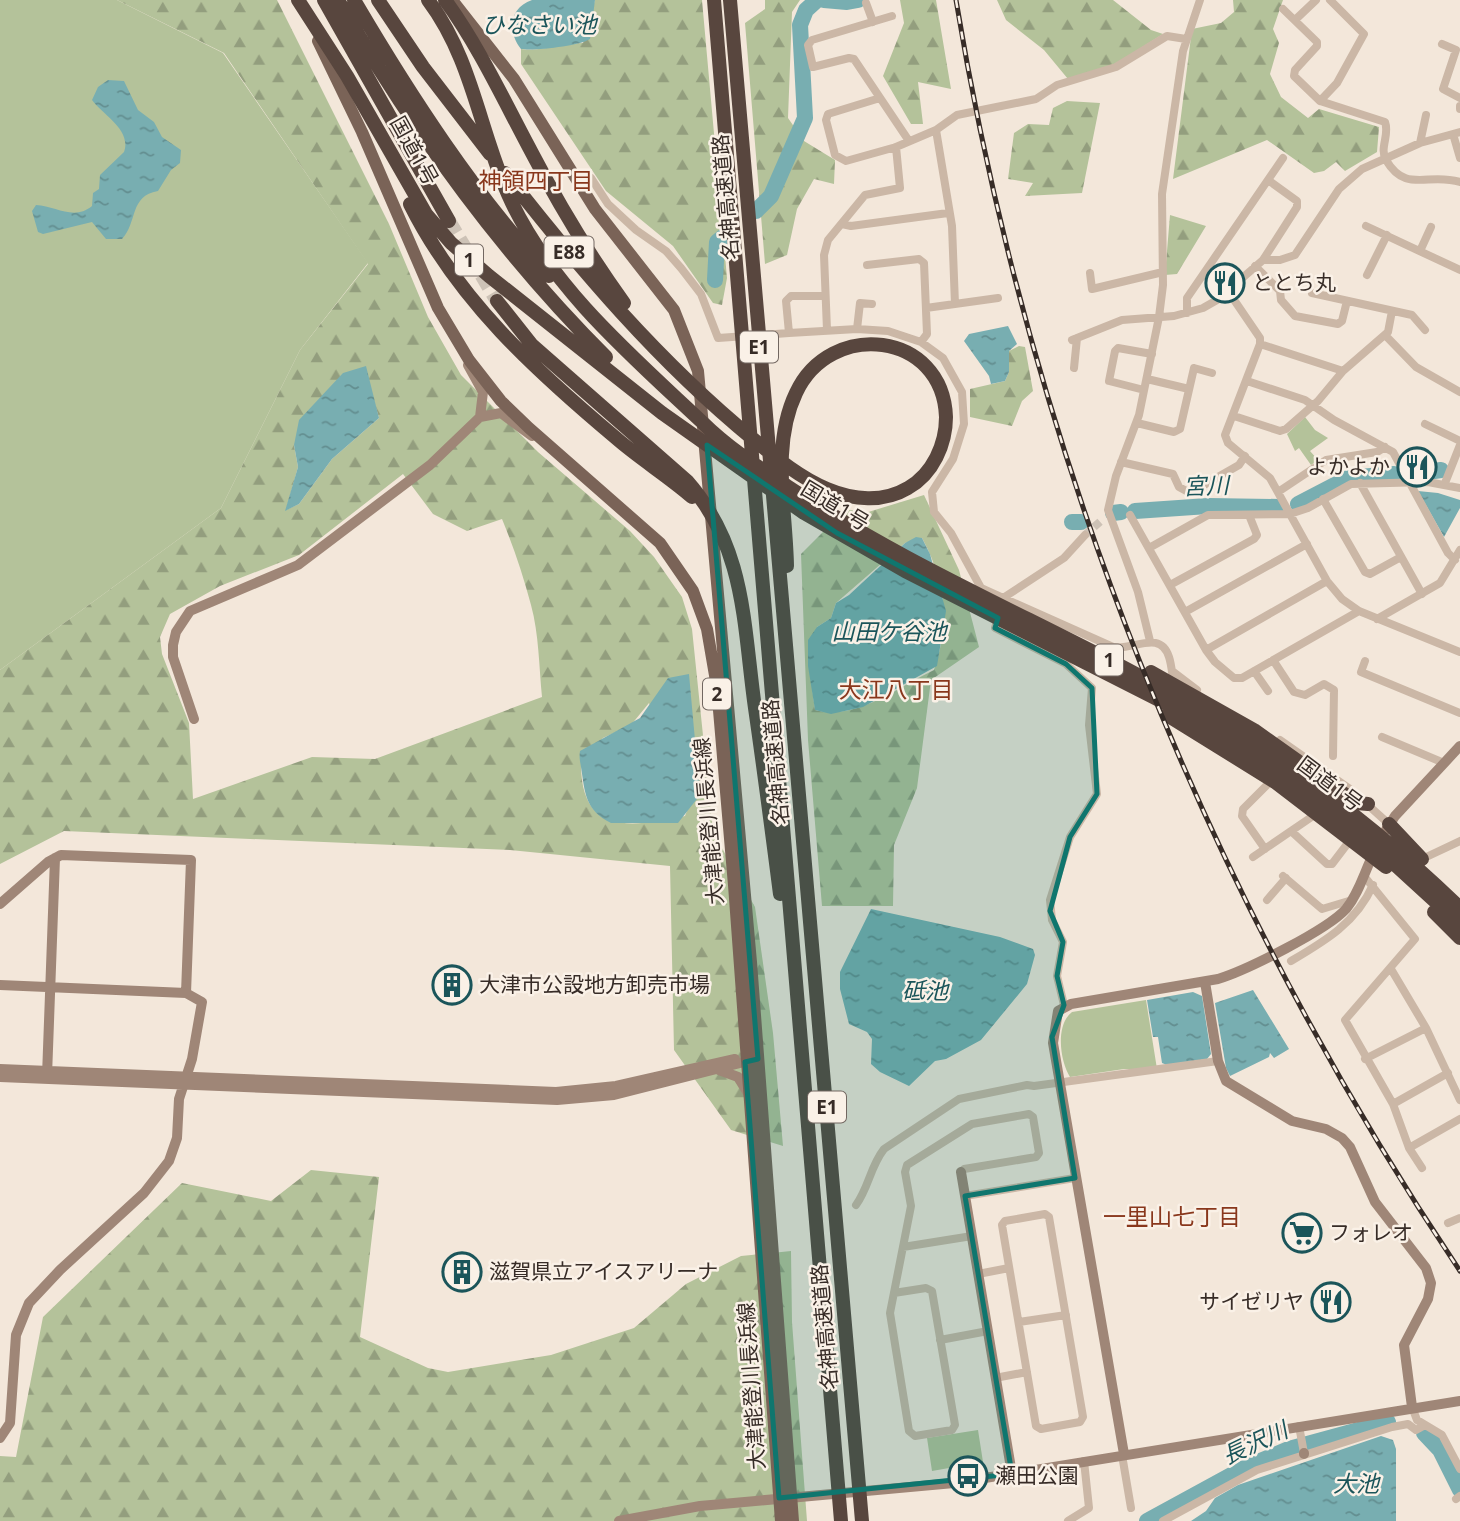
<svg xmlns="http://www.w3.org/2000/svg" width="1460" height="1521" viewBox="0 0 1460 1521" font-family="'Noto Sans','Noto Sans JP',sans-serif">
<style>
.green{fill:#b4c29a}
.forest{fill:url(#forest-firs);fill-rule:evenodd}
.water{fill:url(#water-ripples)}
.lines{fill:none;stroke-linecap:round;stroke-linejoin:round}
.river{stroke:#78aeb1;stroke-width:16}
.street-tunnel{stroke:#cdc2b6;stroke-width:8;stroke-dasharray:8 4;stroke-linecap:butt}
.highway-tunnel{stroke:#cdc2b6;stroke-width:14;stroke-dasharray:14 7;stroke-linecap:butt}
.street{stroke:#cbb7a6;stroke-width:8}
.secondary{stroke:#9f8677;stroke-width:10}
.primary{stroke:#7a6357;stroke-width:12}
.highway{stroke:#58463e;stroke-width:14}
.rail-casing{stroke:#372c27;stroke-width:5}
.rail{stroke:#faf1e7;stroke-width:2.5;stroke-dasharray:8;stroke-linecap:butt}
.marked{fill:#0f766e;fill-opacity:0.2;stroke:#0f766e;stroke-width:5;stroke-linejoin:round}
.labels{text-anchor:middle;stroke-width:5;stroke-linejoin:round;paint-order:stroke}
.shield{fill:#faf1e7;stroke:#726761;stroke-width:2}
.shield-label{font-size:19px;font-weight:bold;fill:#372c27}
.street-label{font-size:21px;fill:#372c27;stroke:#faf1e7}
.poi-label{font-size:21px;fill:#372c27;stroke:#faf1e7;text-anchor:start}
.water-label{font-size:23px;font-style:italic;fill:#1b555a;stroke:#faf1e7}
.neighbourhood-label{font-size:23px;fill:#89371c;stroke:#faf1e7}
</style>
<defs>
<pattern id="forest-firs" width="22" height="20" patternUnits="userSpaceOnUse" patternTransform="scale(1.75)"><rect width="22" height="20" fill="#b4c29a"/><path d="M5 1l3.5 6h-7zM16 11l3.5 6h-7z" fill="#939e7e"/></pattern>
<pattern id="water-ripples" width="26" height="14" patternUnits="userSpaceOnUse" patternTransform="scale(1.75)"><rect width="26" height="14" fill="#78aeb1"/><path d="M2 4q2-2 4 0t4 0M15 11q2-2 4 0t4 0" fill="none" stroke="#638e90"/></pattern>
</defs>
<rect width="100%" height="100%" fill="#f3e7da"/>
<path class="green" d="M0 0H117L223 53 368 263 300 350 221 508 0 670Z
M1305 417 1315 430 1328 438 1310 451 1318 460 1311 465 1299 448 1295 451 1287 434Z
M1146 1000 1157 1069H1124L1070 1077C1060 1061 1055 1025 1072 1012Z
M978 1430 983 1462 932 1471 927 1438Z"/>
<path class="forest" d="M117 0H277L389 224 428 317 461 375 538 452 630 531 654 557 682 597 692 629 713 832 755 907 773 1033 783 1146 731 1130 674 1050 670 866 510 850 64 831 0 864V670L221 508 300 350 368 264 224 53ZM373 398 379 418 332 459 299 504 286 510 298 467 294 445ZM403 474 433 514 467 531 502 519C514 548 523 575 531 605 539 634 539 667 542 697L375 759 312 757 193 799 189 723 162 654 160 637 170 614 220 586 299 555ZM649 703 688 808 685 816C632 827 581 836 581 764L603 738 631 725Z
M595 0H702L727 278 722 305 713 303 673 246 606 191 521 64V49C543 52 561 43 583 43Z
M765 0H800L792 12 788 118 804 141 835 160 834 184 814 179 797 209 787 255 765 264 745 23 765 9Z
M900 0H936L951 89 918 82 923 124H911L883 76 904 23Z
M997 0H1113L1151 30 1163 34 1114 65 1068 79 1044 50 1006 20Z
M1233 0H1283L1273 29 1279 43 1270 74 1281 97 1308 118 1319 109 1379 127 1377 152 1345 171 1336 162 1324 171 1314 173 1267 140 1173 179 1192 29 1221 23 1234 12Z
M1067 101 1100 103 1082 193 1025 196 1033 183 1008 179 1014 133 1028 124 1049 125 1053 108Z
M1170 215 1206 226 1177 274 1165 275Z
M1019 346 1025 347 1033 391 1022 401 1012 426 970 417V389L1005 381 1009 372V351Z
M924 495 959 570 979 647 931 680 917 788 894 845 893 906H822L808 740 801 554 846 509 865 513ZM922 538C946 582 950 623 934 670 898 687 856 721 815 710L812 688 817 627 831 618 836 603 905 543Z
M311 1170 379 1177 360 1337 428 1368 448 1372 551 1355 634 1328 686 1284 741 1256 791 1251 792 1322 807 1521H0V1456L16 1457 43 1317 182 1183 271 1201Z"/>
<path class="water" d="M532 0H595L590 39C579 46 535 51 521 49 507 31 509 8 532 0Z
M108 80 124 81 138 110 154 122 162 137 181 150 180 163 171 170 158 191C129 196 138 222 122 239H106L92 222 43 234 38 232 32 211 36 205C56 206 74 221 92 206L93 193 99 189 100 175 124 152C132 130 103 115 92 100L98 87Z
M1008 326 1017 344 1009 351V372L1005 381 991 384 989 376 964 341 969 334Z
M366 366 379 418 332 459 299 504 285 511 298 467 294 445 299 420 343 373Z
M1418 491 1438 493 1460 500V508L1444 537Z
M916 537 922 538 930 554 946 611 937 666 863 707 831 714 815 710 808 666V640L817 627 831 618 836 603 849 595 905 543Z
M689 674 700 795 678 823H611C585 810 585 793 581 767 580 761 579 758 580 751L640 718 668 678Z
M871 909 1000 937 1033 949 1035 955 1027 984 981 1040 946 1059 935 1061 909 1086 880 1072 871 1064 872 1039 867 1032 849 1024 840 989V972Z
M1253 990 1289 1049 1274 1058 1270 1053 1269 1057 1230 1076 1226 1068 1215 1003Z
M1193 992 1202 996 1211 1054 1207 1059 1167 1065 1162 1063 1158 1037H1153L1147 1000Z
M1381 1436 1393 1440 1396 1449V1521H1191L1206 1511 1215 1498 1238 1485Z"/>
<g class="lines">
<path class="river" d="M824 0 847 2 858 0
M756 211 771 196 805 118 800 25 806 10 817 0
M715 280 717 242 723 237
M1414 474 1441 470
M1298 504 1348 478 1394 474
M1135 511 1208 506 1279 507
M1113 513 1121 512
M1072 522H1081
M1424 1433 1440 1450 1460 1490
M1147 1521 1246 1467 1289 1449 1388 1422"/>
<path class="street-tunnel" d="M1085 535 1101 521"/>
<path class="highway-tunnel" d="M449 221 497 301"/>
<path class="street" d="M866 3 873 22
M1283 9 1317 42V46L1295 70 1294 76 1320 101 1385 122C1390 135 1379 148 1386 160 1406 194 1428 172 1460 182
M892 16 812 40 808 45 813 67 849 58 854 59 909 141
M1295 20 1316 0
M1442 44 1456 50 1443 89 1460 98
M880 98 828 114 826 120 835 155 846 161 896 147 936 130 952 226 955 304
M1320 101 1337 83 1364 34 1330 0
M1460 106V109
M936 130 957 115 1036 99 1057 85 1116 67 1167 36 1186 39
M1453 134 1460 158
M1420 143 1426 115
M579 185 591 178 608 204 636 230 666 251 681 268 701 294 718 338 789 333
M842 224 851 226 948 213
M1366 226 1460 270
M1420 251 1431 227
M1263 260 1297 207V201L1268 180
M867 265 919 259 924 263 927 334 921 342
M1255 266 1280 291 1281 300 1295 316 1338 324 1342 321 1347 301
M1090 273 1092 289 1163 272
M1367 275 1387 235
M1228 291 1260 338V344L1225 435 1228 443 1270 478 1327 581 1342 599 1359 611 1460 652
M1312 293 1412 315 1425 330
M825 296H791L786 301 789 333 857 329 888 331 921 342 943 358 962 392 964 424 953 459 932 492 934 512 951 533 981 588 1113 647C1133 651 1160 629 1169 657 1172 666 1172 676 1174 685
M926 308 998 298
M1187 313V298L1283 158
M857 329 860 303 872 304
M827 330 824 255 828 240 865 195 900 188 896 147
M1385 335 1416 367 1460 392
M1072 340 1122 320 1174 316 1203 308 1217 300 1263 260H1280L1295 255 1339 189 1362 169 1420 143 1460 132
M1260 344 1343 371
M1074 368 1077 338
M1147 379 1189 389
M1247 381 1305 400 1334 420 1393 452 1448 553 1455 560
M1144 390 1109 381 1115 351 1118 348 1152 354
M1234 416 1280 431 1286 429 1318 401 1343 371 1388 332 1392 311
M1137 423 1174 432 1180 429 1194 368 1212 373
M1425 424 1460 441
M1121 462 1173 474 1179 487 1190 493 1239 465 1245 456
M1360 483 1422 594
M1445 483 1460 445
M1278 492 1326 460 1377 452 1385 447
M1323 499 1365 572 1370 574 1401 557
M1130 515 1206 650 1215 662 1234 678H1242L1359 611
M1149 548 1208 515 1290 514 1308 508 1351 484 1428 482 1460 488
M1170 585 1254 539 1257 535 1249 515
M1002 602 1003 598 1064 558 1085 535
M1185 612 1307 544
M999 615 995 628 1066 664 1092 688 1089 725 1097 794 1070 837 1050 900 1052 920 1063 942 1057 976 1064 1005
M1377 619 1440 583 1460 550
M1150 641 1138 592 1108 510 1116 476 1139 415 1159 317 1163 285 1162 194 1183 51 1200 0
M1206 650 1327 581
M1273 660 1294 692 1305 695 1324 684 1334 690 1333 756
M1365 661 1361 672 1460 713
M1172 671 1197 690
M1254 671 1268 691
M1382 737 1444 763
M1280 740 1350 789 1389 824
M1291 831 1327 864H1332L1348 843
M1265 849 1242 816 1243 809 1268 784
M1253 857 1313 816
M1422 859 1460 841
M1283 876 1322 909 1352 900
M1364 876 1415 939 1345 1020 1393 1104 1409 1148 1422 1168
M1267 900 1286 878
M1291 961C1325 941 1356 923 1373 885
M1391 969 1426 1028 1460 1100
M1365 1059 1426 1028
M1393 1104 1448 1073
M1409 1148 1460 1119
M965 1196 1075 1178
M856 1205C869 1187 870 1167 884 1149L959 1099 1027 1085 1034 1086 1218 1061
M1045 1214 1049 1217 1083 1417 1080 1422 1041 1429 1036 1426 1002 1225 1005 1221Z
M1448 1223 1460 1218
M903 1247 972 1236
M978 1274 1009 1268
M894 1293 926 1288 932 1291 955 1425 952 1430 915 1436 909 1431 890 1313 911 1206 905 1172 907 1165 972 1124 1029 1114 1033 1117 1039 1153 1036 1157 964 1169 961 1172
M1019 1322 1066 1315
M940 1340 988 1331
M995 1378 1027 1372
M1412 1407 1417 1420 1442 1435 1460 1469
M1299 1426 1304 1453
M1122 1455 1131 1508
M1456 1499 1460 1496
M1068 1521 1089 1508 1084 1461
M1163 1521 1257 1470 1392 1427 1408 1424 1416 1430 1425 1425"/>
<path class="secondary" d="M468 365 483 392 480 417
M194 719 173 657V645L176 632 190 611 298 565 430 465 480 417 501 413 532 436
M1386 830 1395 816 1460 746
M0 904 48 862 61 855 191 860 186 993 0 985
M1205 982 1218 1061 1226 1081 1292 1121 1326 1129 1342 1138 1350 1147 1375 1202 1426 1268 1431 1283 1428 1299 1404 1345 1412 1407
M0 1069 556 1092 616 1086 735 1059
M719 1070 738 1077 748 1093
M47 1076 55 858
M0 1077 557 1100 614 1095 752 1060
M961 1172 1012 1474
M0 1438 10 1423 16 1335 29 1303 60 1270 144 1193 169 1161 177 1138 179 1099 192 1059 202 1002 186 993
M1304 1453V1454
M1124 1454 1053 1043 1058 1011 1071 1004 1218 979C1247 970 1327 930 1346 909 1360 892 1365 869 1375 851
M619 1521 700 1506 954 1483 1460 1401"/>
<path class="primary" d="M452 0 514 79 595 209 674 310 698 371 751 962 793 1521
M318 41 362 132 438 308 469 360 501 401 529 428 660 543 693 591 707 629 717 687 734 885 781 1521"/>
<path class="highway" d="M298 0 347 76 426 214 451 243 489 276 662 413 804 513 905 571 1163 702 1288 779 1367 839 1460 924
M324 0 449 221
M338 0C413 131 499 250 606 357
M354 0C411 97 473 192 549 276
M378 0 423 67 490 154
M428 0C474 61 480 136 512 203 554 290 633 357 702 422 727 447 758 467 787 486 896 559 1016 611 1132 672 1253 735 1362 813 1460 908
M445 0C480 48 504 101 532 153 559 205 590 256 624 303
M714 0 841 1521
M730 0 862 1521
M505 173C579 268 659 362 753 439 775 457 800 478 827 489 853 500 883 503 908 488 933 474 946 444 946 417 943 331 830 319 796 393 771 445 786 510 787 566
M410 204C458 300 535 370 616 438 640 459 668 476 692 497
M497 301 532 345 687 481C746 548 743 623 755 708 764 770 772 832 780 894
M1151 672 1254 730 1357 803 1368 804
M1167 715 1275 782 1386 867
M1389 824 1422 859
M1434 912 1460 938"/>
<g class="rail-casing">
<path id="rail" d="M956 0C1031 454 1204 889 1460 1271"/>
</g>
<use href="#rail" class="rail"/>
</g>
<path class="marked" d="M707 445 837 533 998 618 995 628 1066 664 1092 688 1097 794 1070 837 1050 911 1063 942 1057 976 1064 1005 1052 1037 1075 1178 965 1196 1012 1474 779 1498 745 1062 758 1059Z"/>
<defs>
<g id="restaurant-ring" transform="scale(2.0125)"><circle r="9.5" fill="#faf1e7" stroke="#1b555a" stroke-width="1.5"/><path d="M-5-6h1v4h1v-4h1v4h1v-4h1v5L-1.5 .5V6h-2V.5L-5-1ZM5-6V6H3V1.5H1.5Q1.5-4 5-6Z" fill="#1b555a"/></g>
<g id="building-ring" transform="scale(2.0125)"><circle r="9.5" fill="#faf1e7" stroke="#1b555a" stroke-width="1.5"/><path d="M-4-6H4V6H1V3H-1V6H-4ZM-2.5-4.3h1.7v1.8h-1.7ZM.8-4.3h1.7v1.8H.8ZM-2.5-1h1.7V.8h-1.7ZM.8-1h1.7V.8H.8Z" fill="#1b555a"/></g>
<g id="supermarket-ring" transform="scale(2.0125)"><circle r="9.5" fill="#faf1e7" stroke="#1b555a" stroke-width="1.5"/><path d="M-6-5.5h2.5l.6 2H6L4.5 2H-2.5L-4.4-4H-6ZM-1.5 3.2a1.3 1.3 0 1 0 .1 0ZM3 3.2a1.3 1.3 0 1 0 .1 0Z" fill="#1b555a"/></g>
<g id="bus-ring" transform="scale(2.0125)"><circle r="9.5" fill="#faf1e7" stroke="#1b555a" stroke-width="1.5"/><path d="M-5-6H5V4H4V6H2V4H-2V6H-4V4H-5ZM-3.5-4V0h7V-4ZM-3.5 1.2v1.5H-2V1.2ZM2 1.2v1.5H3.5V1.2Z" fill="#1b555a"/></g>
</defs>
<g fill-rule="evenodd">
<use href="#restaurant-ring" x="1225" y="283"/>
<use href="#restaurant-ring" x="1417" y="467"/>
<use href="#building-ring" x="452" y="985"/>
<use href="#supermarket-ring" x="1302" y="1233"/>
<use href="#building-ring" x="462" y="1272"/>
<use href="#restaurant-ring" x="1331" y="1302"/>
<use href="#bus-ring" x="968" y="1476"/>
</g>
<g class="labels">
<g class="shield">
<rect x="544.5" y="236.5" width="49" height="31" rx="5"/>
<rect x="455" y="244.5" width="28" height="31" rx="5"/>
<rect x="740" y="331.5" width="38" height="31" rx="5"/>
<rect x="1095" y="644.5" width="28" height="31" rx="5"/>
<rect x="703" y="678.5" width="28" height="31" rx="5"/>
<rect x="808" y="1091.5" width="38" height="31" rx="5"/>
</g>
<g class="shield-label">
<text x="569" y="259">E88</text>
<text x="469" y="267">1</text>
<text x="759" y="354">E1</text>
<text x="1109" y="667">1</text>
<text x="717" y="701">2</text>
<text x="827" y="1114">E1</text>
</g>
<g class="street-label">
<text transform="translate(414 151) rotate(61)" y="7">国道1号</text>
<text transform="translate(726 197) rotate(-95)" y="7">名神高速道路</text>
<text transform="translate(835 506) rotate(31)" y="7">国道1号</text>
<text transform="translate(776 762) rotate(-95)" y="7">名神高速道路</text>
<text transform="translate(1330 784) rotate(37)" y="7">国道1号</text>
<text transform="translate(709 821) rotate(-95)" y="7">大津能登川長浜線</text>
<text transform="translate(825 1327) rotate(-95)" y="7">名神高速道路</text>
<text transform="translate(752 1386) rotate(-94)" y="7">大津能登川長浜線</text>
</g>
<g class="poi-label">
<text x="1252" y="290">ととち丸</text>
<text x="1390" y="474" text-anchor="end">よかよか</text>
<text x="479" y="992">大津市公設地方卸売市場</text>
<text x="1329" y="1240">フォレオ</text>
<text x="489" y="1279">滋賀県立アイスアリーナ</text>
<text x="1304" y="1309" text-anchor="end">サイゼリヤ</text>
<text x="995" y="1483">瀬田公園</text>
</g>
<g class="water-label">
<text x="539" y="33">ひなさい池</text>
<text transform="translate(1206 486) rotate(-2)" y="8">宮川</text>
<text x="889" y="640">山田ケ谷池</text>
<text x="925" y="999">砥池</text>
<text transform="translate(1255 1443) rotate(-25)" y="8">長沢川</text>
<text x="1356" y="1492">大池</text>
</g>
<g class="neighbourhood-label">
<text x="536" y="189">神領四丁目</text>
<text x="896" y="698">大江八丁目</text>
<text x="1172" y="1225">一里山七丁目</text>
</g>
</g>
</svg>
